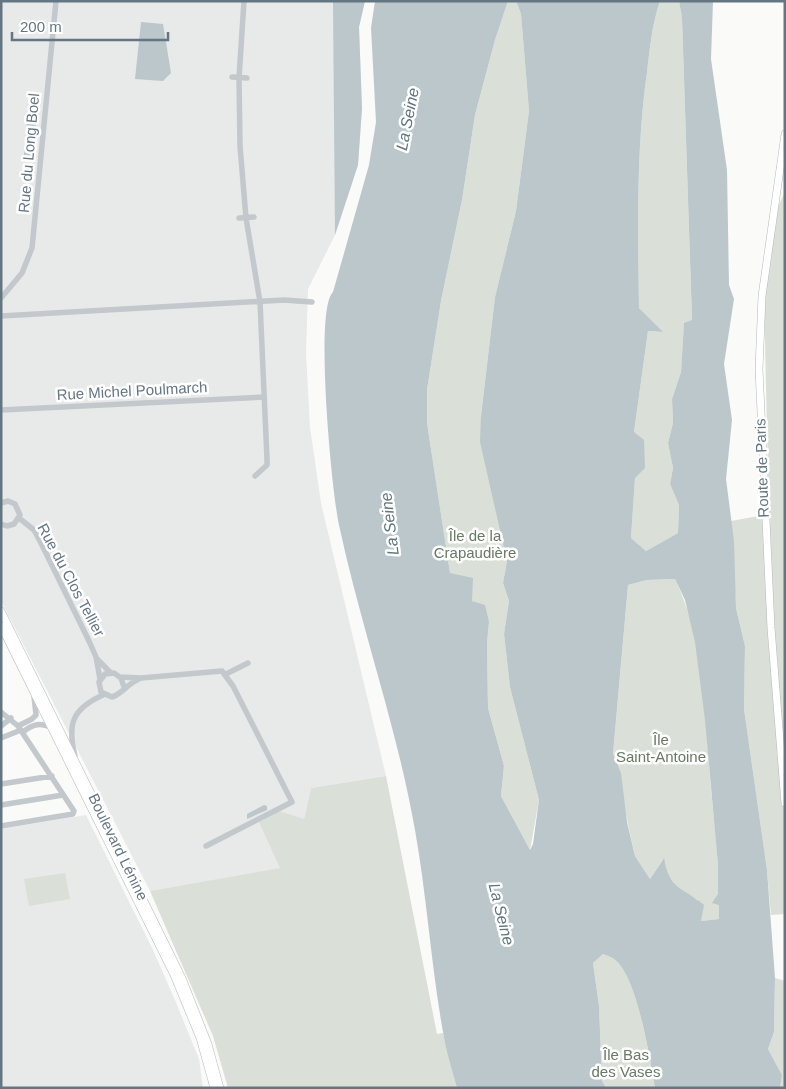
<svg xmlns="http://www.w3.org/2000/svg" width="786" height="1089" viewBox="0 0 786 1089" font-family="Arial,sans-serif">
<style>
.built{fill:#e8e9e9}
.green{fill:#dadfd7}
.water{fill:#bbc7cb;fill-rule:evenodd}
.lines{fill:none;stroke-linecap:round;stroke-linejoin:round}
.major-casing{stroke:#b5babe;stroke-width:8}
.minor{stroke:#c3c8cc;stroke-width:5.5}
.major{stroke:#fff;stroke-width:7}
.labels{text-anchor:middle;stroke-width:5;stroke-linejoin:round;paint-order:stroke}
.street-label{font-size:15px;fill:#657683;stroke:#fff}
.park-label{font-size:15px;fill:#687a64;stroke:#fff}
.water-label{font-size:16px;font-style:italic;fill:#60757c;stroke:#fff}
</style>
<rect width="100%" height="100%" fill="#fafaf8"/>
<path class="built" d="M1 1H365L359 27 362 108 358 165 335 235 308 289 306 354 310 427 321 503 386 776 311 788 303 823 281 868 150 891 1 601Z
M86 815 153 950 175 1000 199 1059 203 1088H1V829Z"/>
<path class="green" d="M508 1H516L521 14 529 111 516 211 495 297 481 416 507 561 503 583 509 601 504 634 510 687 539 800 530 850 501 796 504 766 488 708 487 643 489 622 450 573 427 423V390L441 301 462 200 475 115 495 40Z
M660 1H679L682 18 692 321 684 324 681 372 672 399 673 423 668 443 673 468 670 484 679 505 678 533 646 551 631 538 635 477 634 432 648 331 662 332 639 308C638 230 636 150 647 72 650 48 652 24 660 1Z
M785 192V914L771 915 767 870 744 709 745 646 736 608 731 521 769 514 764 301 775 213Z
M675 579C704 640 705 712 710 778 714 825 721 872 719 919L701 921 698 900C678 888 668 883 663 859L650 879 635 856 613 755 628 585 647 580Z
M386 776 437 1034 443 1033 457 1088H228L213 1036 150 891 280 868 259 822 279 811 304 819 311 788Z
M65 873 70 899 29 906 24 879Z
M603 954C606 955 611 957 614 959 637 975 650 1060 655 1088H606L602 1081 599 1006 593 963Z
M775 978 785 981V1088H780L782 1075 768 1049 774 1032Z"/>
<path class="water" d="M333 1H365L359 27 362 108 358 165 335 235Z
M375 1H508L495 40 475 115 462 200 441 301 427 390V423L450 573 473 578 472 601 485 605 489 622 487 643 488 708 504 766 501 796 530 850 533 844 539 800 510 687 504 634 509 601 503 583 507 561 480 442 481 416 495 297 516 211 529 111 521 14 516 1H660C652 24 650 48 647 72 636 150 638 230 639 308L663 332 648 331 634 432 644 440 645 468 635 478 631 538 646 551 678 533 679 505 670 484 673 468 668 443 673 423 672 399 681 372 684 323 692 320 682 18 679 1H713L711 59 727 170 729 285 734 299 724 364 732 420 726 479 734 541 736 608 745 646 744 709 767 870 775 978 774 1032 768 1049 782 1075 780 1088H655C650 1059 637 975 614 959 611 957 606 955 603 954L593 963 599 1006 602 1081 606 1088H457C452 1069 446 1051 443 1032 431 965 427 897 415 830 397 727 361 628 339 525 332 494 314 309 333 292L369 165 376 122 371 28ZM675 579 685 600 695 642 705 720 718 865V894L712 903 719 905V919L701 921 704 905C683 887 669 890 664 858L650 879 635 856 627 822 621 773 613 754 628 585 647 580Z
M141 22 163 24 171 73 163 81 135 79Z
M32 103 37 104 38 107 33 157 28 161 24 160V155L28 109Z
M264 805 267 806V810L247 819V814Z"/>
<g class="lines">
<g class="major-casing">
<path id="major" d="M785 134 762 296 759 369 771 628 785 803
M1 611 182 978 208 1044 220 1088
M1 626 174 975 200 1038 214 1088"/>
</g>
<path class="minor" d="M244 1 239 78 240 146 246 218 260 302 267 459V465L255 476
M232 77 247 78
M239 218 254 217
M1 298 22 273 32 248 56 1
M1 316 284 300 312 302
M1 410 264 397
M1 503 8 501 15 504 20 515 14 524 7 526 1 524
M19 518 34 530 41 543 89 641 96 657 100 679
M97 659 111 673
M226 674 248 663
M120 677 141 678 222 671 233 686 292 802 206 846
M124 687 121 678 114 673 105 674 99 682 101 692 112 697C122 694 127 684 139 679
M1 712 18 726 74 811 73 814 1 826
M1 726 11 718
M18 726 32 719 36 715 34 696
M23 732C33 724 40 722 52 728
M1 738 21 730
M75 756C67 724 72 709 103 695
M1 784 52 776
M1 805 63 795"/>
<use href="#major" class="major"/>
</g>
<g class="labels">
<g class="street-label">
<text transform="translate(29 153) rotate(-85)" y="5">Rue du Long Boel</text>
<text transform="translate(132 391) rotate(-3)" y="5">Rue Michel Poulmarch</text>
<text transform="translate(762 468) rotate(-92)" y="5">Route de Paris</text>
<text transform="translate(71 580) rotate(62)" y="5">Rue du Clos Tellier</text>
<text transform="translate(118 847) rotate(64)" y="5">Boulevard Lénine</text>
</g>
<g class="park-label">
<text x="475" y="541">Île de la<tspan x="475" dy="17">Crapaudière</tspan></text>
<text x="661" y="745">Île<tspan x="661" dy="17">Saint-Antoine</tspan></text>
<text x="626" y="1060">Île Bas<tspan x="626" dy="17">des Vases</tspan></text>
</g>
<g class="water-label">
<text transform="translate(407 119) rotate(-79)" y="6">La Seine</text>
<text transform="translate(389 524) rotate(-97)" y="6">La Seine</text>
<text transform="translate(502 914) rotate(76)" y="6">La Seine</text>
</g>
</g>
<rect width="786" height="1089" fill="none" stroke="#657683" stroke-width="5"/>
<path d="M12 32v8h156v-8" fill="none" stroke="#657683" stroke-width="2.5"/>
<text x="20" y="32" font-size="15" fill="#657683" stroke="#ffffff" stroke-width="4" paint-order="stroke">200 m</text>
</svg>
